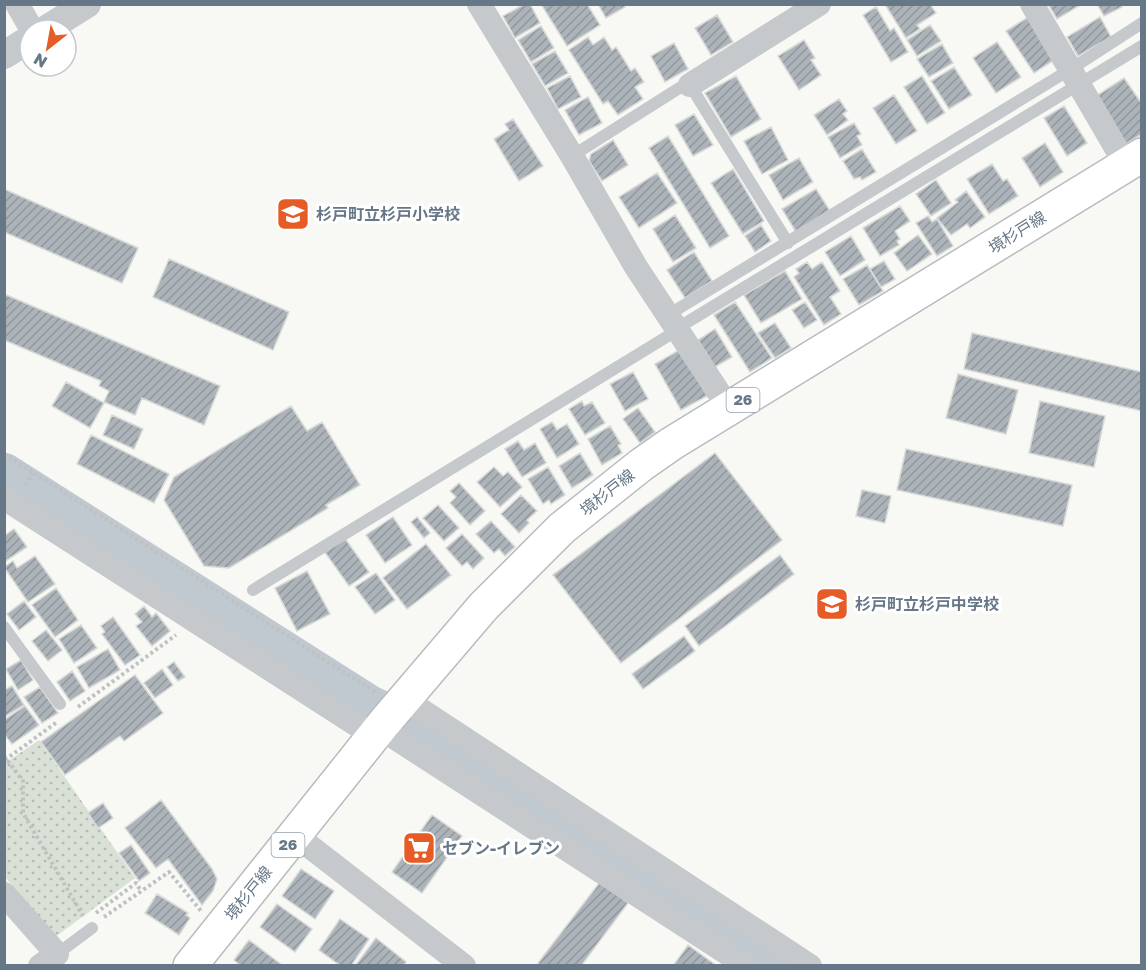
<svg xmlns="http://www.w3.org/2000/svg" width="1146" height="970" viewBox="0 0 1146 970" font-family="'Golos Text','Noto Sans JP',sans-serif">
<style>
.park{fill:url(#park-dots)}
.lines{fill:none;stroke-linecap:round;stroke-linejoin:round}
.river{stroke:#c0c9cf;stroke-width:42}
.building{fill:url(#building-hatch);stroke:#d9dad7;stroke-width:1.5}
.primary-casing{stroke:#b8bcc0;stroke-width:36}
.path{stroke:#bfc1c3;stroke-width:4;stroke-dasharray:3 3;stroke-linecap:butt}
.service{stroke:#c5c9cc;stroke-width:12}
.minor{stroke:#c5c9cc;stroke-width:24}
.tertiary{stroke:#c5c9cc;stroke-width:28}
.primary{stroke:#fff;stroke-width:33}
.labels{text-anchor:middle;stroke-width:6;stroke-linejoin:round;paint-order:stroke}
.shield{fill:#fff;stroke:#94a0ab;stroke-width:1.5}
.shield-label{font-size:15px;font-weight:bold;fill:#667787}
.poi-label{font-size:16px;font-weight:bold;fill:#667787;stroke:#fff;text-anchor:start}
.street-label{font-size:16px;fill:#667787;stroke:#fff}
</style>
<defs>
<pattern id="park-dots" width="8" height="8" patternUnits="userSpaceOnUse" patternTransform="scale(1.5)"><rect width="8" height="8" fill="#d9e0d6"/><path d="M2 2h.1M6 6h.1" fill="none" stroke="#b4bab3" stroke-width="1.8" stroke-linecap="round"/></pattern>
<pattern id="building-hatch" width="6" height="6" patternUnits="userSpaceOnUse" patternTransform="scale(1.5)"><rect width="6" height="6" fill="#acb4ba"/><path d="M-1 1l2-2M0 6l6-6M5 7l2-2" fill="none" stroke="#90979d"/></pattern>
</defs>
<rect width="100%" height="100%" fill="#f8f8f5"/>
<path class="park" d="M39 740 135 878 55 937 5 877 4 764Z"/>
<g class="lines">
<path class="river" d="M4 474 369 706 414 727 779 966"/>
</g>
<path class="building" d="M525 4H530L540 23 515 38 503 16Z
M541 4H587L600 25 567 46Z
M598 4H623L625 7 606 18Z
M889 4H930L936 13 917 25 920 29 906 38 886 6Z
M1048 4H1082L1057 19Z
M1097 4H1120L1122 7 1104 16Z
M876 7 890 31 894 28 908 52 891 62 863 15Z
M717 15 733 42 711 55 695 28Z
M1030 16 1057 58 1034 73 1006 31Z
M1100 17 1111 37 1078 56 1067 37Z
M930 25 941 41 917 56 907 40Z
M541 26 554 48 531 62 518 40Z
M588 37 593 45 604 37 612 50 616 47 631 71 635 68 644 82 635 87 643 99 618 115 608 101 603 104 569 50Z
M804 40 815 58 811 60 821 75 799 90 778 56Z
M997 42 1021 77 996 93 973 58Z
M674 43 688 69 665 82 651 56Z
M942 44 953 63 929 77 917 59Z
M555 51 568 73 545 86 532 64Z
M954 67 972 95 949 109 931 81Z
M570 76 581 97 558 109 547 88Z
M736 76 761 119 731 137 705 93Z
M922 76 945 113 927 124 904 87Z
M1124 78 1142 104V134L1124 145 1093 98Z
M894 95 917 131 896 144 873 108Z
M588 97 602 123 579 135 565 110Z
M839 99 847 111 843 114 848 120 827 135 814 115Z
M1064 106 1087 143 1067 156 1044 118Z
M694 114 713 145 693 156 675 125Z
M513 119 543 166 519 181 494 139 509 130 505 124Z
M854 123 861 134 857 136 862 145 840 158 828 137Z
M771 127 788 160 762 174 744 141Z
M668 136 729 236 710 248 649 148Z
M613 140 628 165 602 181 589 161 591 154Z
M1045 143 1063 172 1040 187 1022 158Z
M862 149 876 172 862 180 860 177 854 179 843 161Z
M799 158 813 182 783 200 769 175Z
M992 164 1003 181 1007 179 1018 196 989 214 967 179Z
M733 169 764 221 743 234 711 183Z
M657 173 677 203 639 228 619 197Z
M936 180 951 203 931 216 916 194Z
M4 189 138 248 122 283 4 232Z
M816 189 830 211 796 232 782 209Z
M966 191 985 217 970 228 967 224 951 235 937 218 958 202 955 200Z
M900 206 910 221 895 231 900 239 897 241 899 245 880 256 863 228Z
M675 215 696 248 673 262 653 229Z
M928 216 932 222 937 219 953 246 937 256 916 223Z
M761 225 771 241 755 252 745 236Z
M918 235 932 254 907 271 894 253Z
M851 236 865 260 840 276 825 252Z
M694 252 712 281 685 298 667 270Z
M169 259 289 312 273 350 153 297Z
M884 261 895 279 881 287 870 269Z
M807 262 812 269 822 262 840 291 830 297 841 314 824 325 794 277 799 273 796 269Z
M867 265 883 291 859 305 843 279Z
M785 271 802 299 761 323 744 295Z
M4 294 220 386 204 425 142 398 135 415 104 402 109 391 99 386 101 381 4 340Z
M735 302 772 358 750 372 714 315Z
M805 302 817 320 804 328 792 310Z
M775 323 791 348 775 358 758 333Z
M715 329 732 357 715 367 698 340Z
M972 333 1142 372V411L964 369Z
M681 349 707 396 681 410 655 364Z
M633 372 648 399 625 411 610 384Z
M958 374 1018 390 1006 434 946 418Z
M66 382 104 403 90 428 52 406Z
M582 401 584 406 592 402 605 423 585 435 569 409Z
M1040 401 1105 416 1094 467 1029 453Z
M291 406 307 431 322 422 360 485 326 505 328 508 229 568 204 566 164 500 174 477Z
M638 408 655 432 640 443 623 419Z
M112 415 143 429 134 449 103 435Z
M552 422 557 430 567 424 579 444 557 458 540 429Z
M610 426 621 444 618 445 622 453 602 465 588 439Z
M91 435 169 474 154 503 77 464Z
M518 441 524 450 535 443 546 463 522 477 505 449Z
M906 449 1072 485 1063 526 897 490Z
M580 453 593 475 572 488 559 466Z
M715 453 782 540 621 663 553 575Z
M494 467 503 476 508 472 522 487 500 507 477 482Z
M548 467 565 495 551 504 549 500 543 504 528 479Z
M459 483 485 511 470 525 450 503 456 497 450 491Z
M862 490 891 496 885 523 856 516Z
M521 495 537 511 527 520 529 523 519 533 501 514Z
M438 505 459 528 444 541 423 518Z
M393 517 412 545 385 563 366 535Z
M417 517 430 533 424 538 411 522Z
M491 521 515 547 505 556 499 549 494 553 476 534Z
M14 529 27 547 4 562V536Z
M462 534 484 558 473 569 467 562 462 566 446 548Z
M344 537 369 572 349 586 324 551Z
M426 544 451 575 407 609 383 578Z
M780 555 794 574 699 646 685 626Z
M35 556 55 584 28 602 4 567 13 561 17 568Z
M307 571 330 614 297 631 275 588Z
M376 573 395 600 375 614 355 587Z
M56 588 78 620 55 637 32 605Z
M24 601 36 617 19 630 7 614Z
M144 606 152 617 156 613 170 631 152 646 136 626 142 622 135 614Z
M113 617 140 655 125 665 102 634 105 632 101 626Z
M81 625 97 648 74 663 59 639Z
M46 630 62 650 48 661 32 641Z
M684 636 695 651 643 689 632 674Z
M108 649 120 670 89 688 77 667Z
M21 660 33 680 18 690 6 669Z
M174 662 185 677 178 681 167 667Z
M162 669 173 685 155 698 144 683Z
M72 671 85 691 70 701 57 682Z
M135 675 163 713 124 741 120 736 65 775 41 742Z
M12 686 24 705 4 717V690Z
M40 687 58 713 42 723 24 697Z
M25 706 39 725 12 744 4 734V720Z
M161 800 212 869 217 879 213 891 202 905 168 859 156 868 125 828Z
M103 803 113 818 98 828 88 813Z
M432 815 462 836 422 893 392 872Z
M131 845 150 873 139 881 119 853Z
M301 869 334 891 315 919 282 896Z
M600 882 628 903 581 966H541L538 963Z
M157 894 188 913 186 915 190 918 179 935 145 913Z
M277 904 312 929 295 952 260 927Z
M340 919 369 939 351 966H341L319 950Z
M376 938 406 962 403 966H355Z
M249 940 282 965 281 966H241L234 960Z
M688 945 717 966H673Z"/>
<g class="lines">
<g class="primary-casing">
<path id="primary" d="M190 966 384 723 483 607 562 528 641 465 671 444 1142 155"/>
</g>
<path class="path" d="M4 454 375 692
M25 485 33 473
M78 707 176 635
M4 756 23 781V813L83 916
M5 760 57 722
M96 913 136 883 141 891
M104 917 169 872 201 911"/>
<path class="service" d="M572 156 684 85H690L788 243
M668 315 1071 69 1142 23
M253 590 668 336 676 329 1142 46
M4 627 60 704
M57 954 92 928"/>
<path class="minor" d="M17 4 32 30
M479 4 572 156 636 267 729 408
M1032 4 1126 165
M690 85 819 4
M4 498 374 736
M404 699 810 966
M380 728 747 966
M295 835 464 966
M4 894 57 954 40 966"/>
<path class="tertiary" d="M45 30 87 4
M4 55 30 39"/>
<use href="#primary" class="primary"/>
</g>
<defs>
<g id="school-square" transform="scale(1.725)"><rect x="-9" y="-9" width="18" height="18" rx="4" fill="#e75c26" stroke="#fff"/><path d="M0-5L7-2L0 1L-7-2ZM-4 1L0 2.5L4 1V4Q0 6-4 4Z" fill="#fff"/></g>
<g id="supermarket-square" transform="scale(1.725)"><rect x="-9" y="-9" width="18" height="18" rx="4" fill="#e75c26" stroke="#fff"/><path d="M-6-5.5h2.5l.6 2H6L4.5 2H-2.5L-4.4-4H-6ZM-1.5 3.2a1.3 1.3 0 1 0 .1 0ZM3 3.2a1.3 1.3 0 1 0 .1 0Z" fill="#fff"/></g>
</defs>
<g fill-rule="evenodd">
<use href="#school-square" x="293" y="214"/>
<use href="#school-square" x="832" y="604"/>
<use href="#supermarket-square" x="419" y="848"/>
</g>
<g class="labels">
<g class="shield">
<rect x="726.5" y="388" width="33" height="24" rx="4.5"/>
<rect x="271.5" y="833" width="33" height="24" rx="4.5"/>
</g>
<g class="shield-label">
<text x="743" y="405">26</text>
<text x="288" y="850">26</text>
</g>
<g class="poi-label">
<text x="316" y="220">杉戸町立杉戸小学校</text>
<text x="855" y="610">杉戸町立杉戸中学校</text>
<text x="442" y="854">セブン-イレブン</text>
</g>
<g class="street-label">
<text transform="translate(1017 232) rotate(-32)" y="6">境杉戸線</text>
<text transform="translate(607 492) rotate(-38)" y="6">境杉戸線</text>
<text transform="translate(248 893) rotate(-51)" y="6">境杉戸線</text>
</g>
</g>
<rect width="1146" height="970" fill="none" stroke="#667787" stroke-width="12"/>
<g transform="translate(48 48) rotate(211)"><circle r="28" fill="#ffffff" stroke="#c2c9cf" stroke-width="1.5"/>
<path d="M0-4.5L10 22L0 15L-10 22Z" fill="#e75c26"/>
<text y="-9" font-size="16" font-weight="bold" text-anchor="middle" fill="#667787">N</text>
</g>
</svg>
